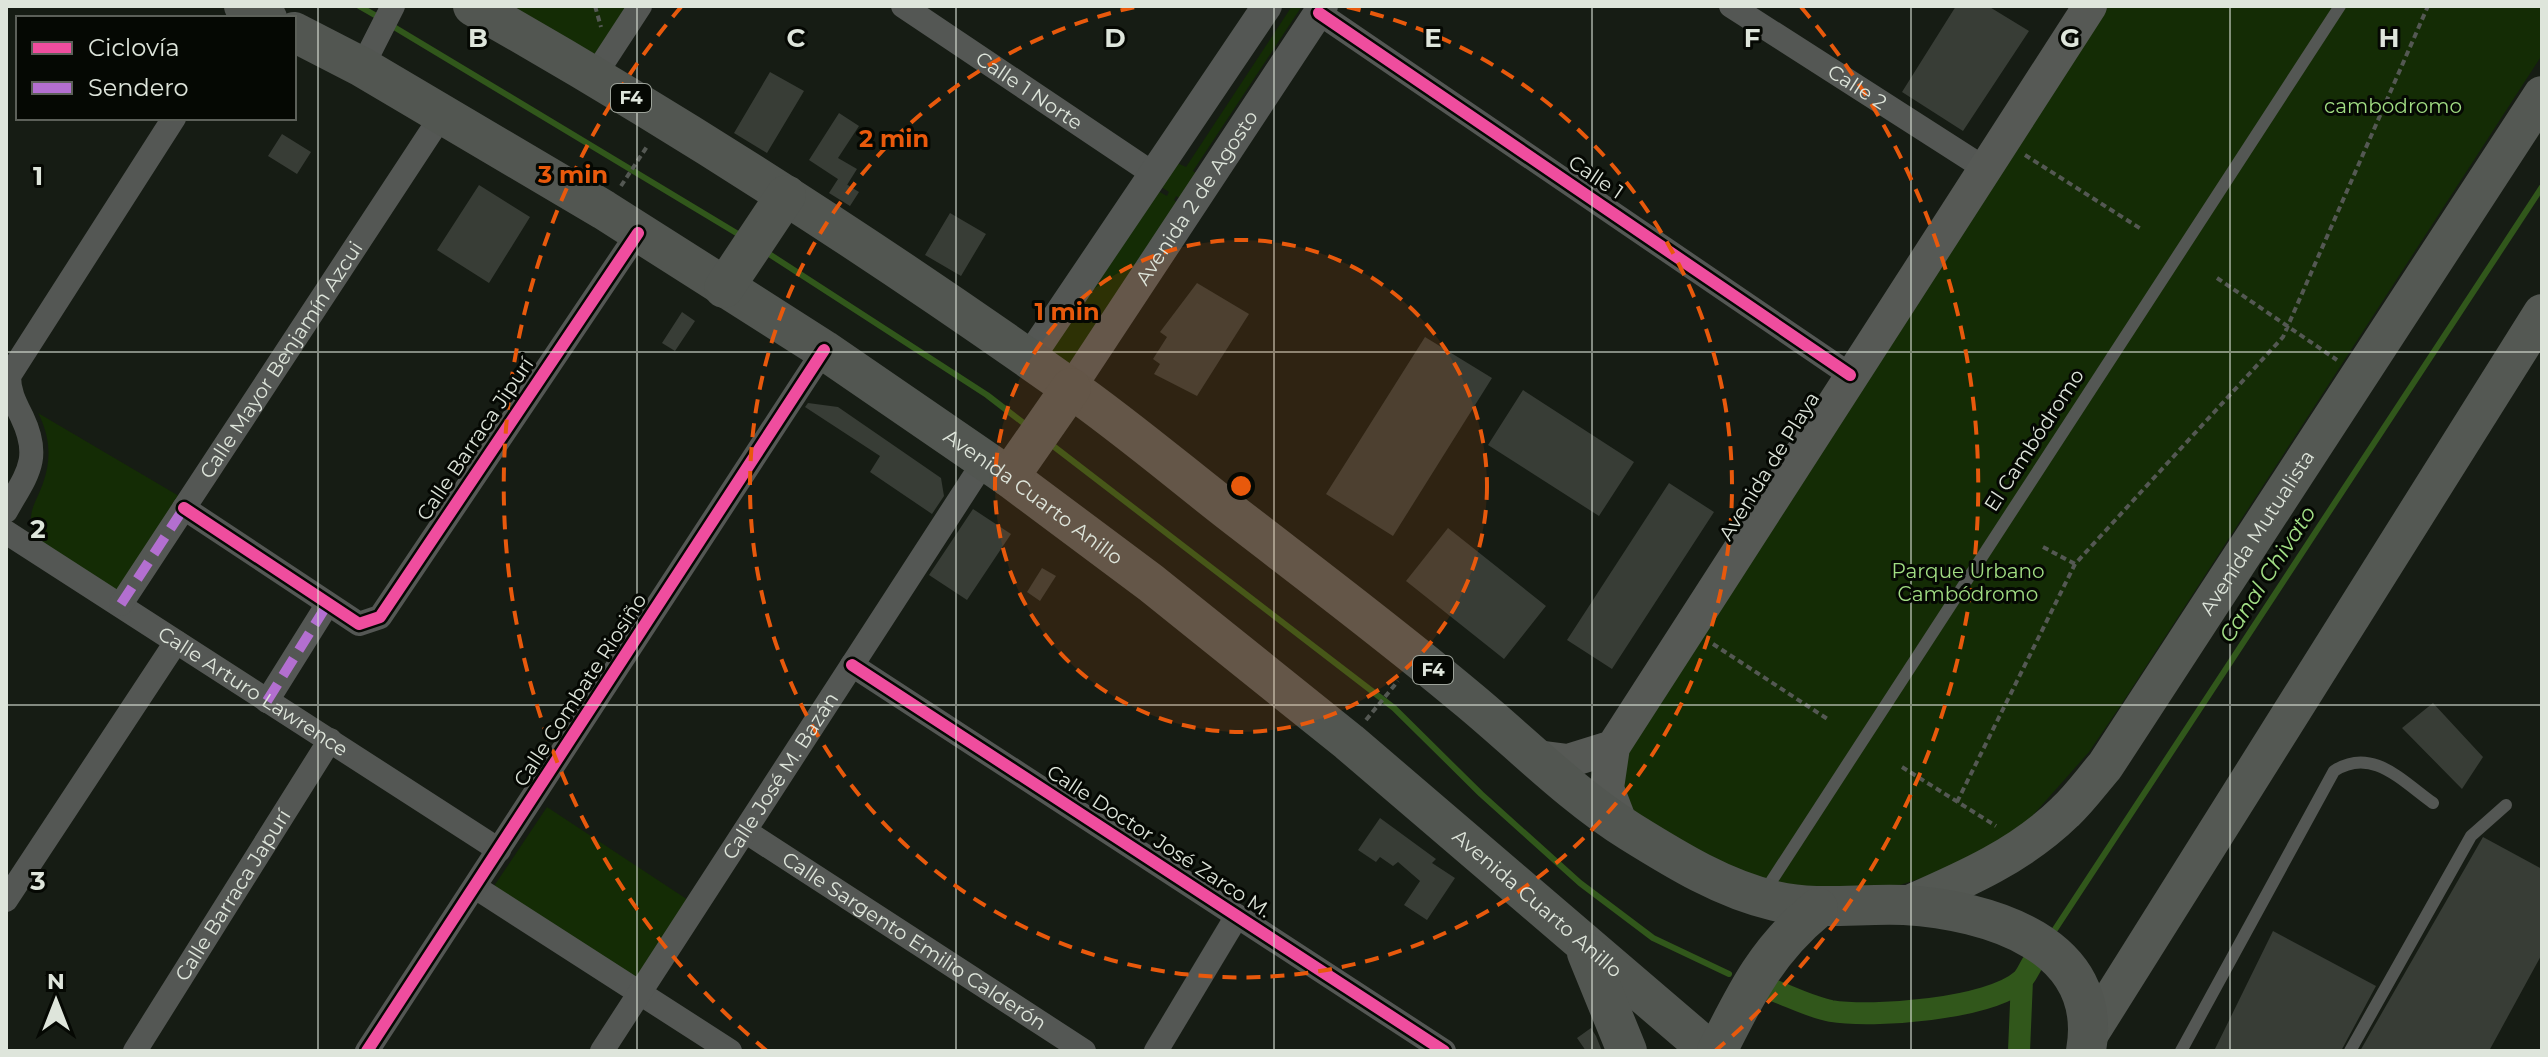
<svg xmlns="http://www.w3.org/2000/svg" width="2548" height="1057" viewBox="0 0 2548 1057" font-family="Montserrat,sans-serif">
<style>
.green{fill:#142c05}
.lines{fill:none;stroke-linecap:round;stroke-linejoin:round}
.stream{stroke:#31571b;stroke-width:6}
.canal{stroke:#31571b;stroke-width:22}
.building{fill:#383d36}
.path{stroke:#545853;stroke-width:4;stroke-dasharray:6 4;stroke-linecap:butt}
.service{stroke:#545754;stroke-width:12}
.minor{stroke:#545754;stroke-width:24}
.tertiary{stroke:#545754;stroke-width:30}
.secondary{stroke:#565955;stroke-width:34}
.primary{stroke:#545853;stroke-width:38}
.trunk{stroke:#525651;stroke-width:40}
.quiet{stroke:#b36fd0;stroke-width:10;stroke-dasharray:20 10;stroke-linecap:butt}
.cycleway-casing{stroke:#050803;stroke-width:17}
.cycleway{stroke:#ef4d9e;stroke-width:12}
.grid{fill:none;stroke:#dee5db;stroke-width:2;stroke-opacity:0.55}
.ring{fill:none;stroke:#e8590c;stroke-width:4;stroke-dasharray:14 10}
.labels{text-anchor:middle;stroke-width:6;stroke-linejoin:round;paint-order:stroke}
.shield{fill:#050803;stroke:#9da39a;stroke-width:2}
.shield-label{font-size:18px;font-weight:bold;fill:#dee5db}
.street-label{font-size:20px;fill:#dee5db;stroke:#050803}
.park-label{font-size:20px;fill:#a1dd83;stroke:#050803}
.water-label{font-size:22px;font-style:italic;fill:#a3e086;stroke:#050803}
.grid-label{font-size:26px;text-anchor:middle;font-weight:bold;fill:#dee5db;stroke:#050803;stroke-width:6;stroke-linejoin:round;paint-order:stroke}
.centre{fill:#e8590c;stroke:#050803;stroke-width:4}
.ring-label{font-size:24px;text-anchor:middle;font-weight:bold;fill:#e8590c;stroke:#050803;stroke-width:6;stroke-linejoin:round;paint-order:stroke}
</style>
<rect width="100%" height="100%" fill="#161c14"/>
<path class="green" d="M498 6H631L595 64Z
M1292 6H1302L1193 171 1198 174 1183 200 1176 196 1174 200 1181 205 1071 371 1046 354 1156 190 1167 196 1169 192 1161 187 1175 162 1186 167Z
M2108 6H2542V55L2121 705 2089 752 2010 841 1958 866 1897 886 1827 890 1772 884 1639 826 1619 779 1627 755Z
M38 413 184 499 117 592 37 538C23 514 37 503 44 480 52 456 49 434 38 413Z
M547 807 688 900 634 982 492 889Z"/>
<g class="lines">
<path class="stream" d="M359 6 380 18
M389 24 743 237
M766 252 987 395 1026 425
M1048 442 1394 708 1481 794 1580 883 1653 938 1729 974
M2050 937 2542 187
M2022 980 2035 960"/>
<path class="canal" d="M1767 988C1788 995 1810 1007 1831 1011 1873 1018 1990 1009 2022 980 2026 976 2029 969 2032 964
M2019 1051 2022 980"/>
</g>
<path class="building" d="M1956 6H1988L2029 31 1963 131 1902 92Z
M770 72 804 91 767 153 734 133Z
M839 113 859 126 838 158 857 169 847 185 809 160Z
M282 134 311 152 297 174 268 156Z
M838 179 859 192 850 206 829 193Z
M479 185 530 217 489 283 437 250Z
M950 213 986 234 961 276 925 255Z
M1197 283 1249 314 1197 396 1154 374 1160 364 1153 359 1167 337 1160 332Z
M682 312 695 321 675 351 662 343Z
M1425 337 1492 378 1393 536 1326 494Z
M1523 390 1634 462 1599 516 1488 445Z
M808 403 838 407 941 478 944 496 932 514 870 472 880 456 805 407Z
M1669 483 1714 512 1612 669 1567 640Z
M973 509 1011 534 967 600 929 575Z
M1448 528 1546 606 1504 659 1406 581Z
M1042 568 1056 576 1040 601 1027 592Z
M2433 703 2483 757 2462 789 2402 728Z
M1380 818 1436 859 1432 863 1455 878 1427 920 1404 905 1420 881 1398 862 1393 866 1380 857 1376 862 1358 850Z
M2483 837 2542 869V954L2489 1051H2360Z
M2273 931 2376 986 2341 1051H2214Z
M1591 1028 1596 1036 1602 1051H1586L1577 1038Z"/>
<g class="lines">
<path class="path" d="M595 6 601 27
M2025 155 2141 229
M621 186 648 145
M2217 278 2337 360
M2043 547 2075 564
M1713 644 1829 720
M1366 720 1398 681
M1902 767 1996 826
M1957 802 2075 564 2283 337 2428 6"/>
<path class="service" d="M1763 894 2340 6
M2181 1051 2334 771C2372 746 2402 781 2433 803
M2350 1051 2471 836 2506 805"/>
<g class="minor">
<path id="s1" d="M903 6 1155 175"/>
<path id="s2" d="M1731 6 1984 168"/>
<path d="M1319 13 1850 375"/>
<path d="M362 67 393 6"/>
<path d="M595 75 640 6"/>
<path d="M184 508 359 624 380 617 638 233"/>
<path d="M6 511C27 474 42 459 22 417 15 403 9 392 9 376L174 118"/>
<path id="s3" d="M6 532 499 850"/>
<path id="s4" d="M121 604 442 115"/>
<path d="M852 665 1444 1051"/>
<path d="M267 701 327 605"/>
<path id="s5" d="M745 831 1084 1051"/>
<path d="M475 887 730 1051"/>
<path d="M6 900 176 642"/>
<path id="s6" d="M135 1051 330 740"/>
<path d="M367 1051 824 350"/>
<path id="s7" d="M602 1051 985 460"/>
<path d="M1156 1051 1237 916"/>
</g>
<g class="tertiary">
<path d="M1028 360 1267 6"/>
<path id="s8" d="M1071 388 1323 6"/>
</g>
<path class="secondary" d="M1537 757 1568 761 1613 747
M1622 827 1607 788 1613 747 2090 6"/>
<g class="primary">
<path id="s9" d="M1907 905C1964 880 2020 856 2065 812 2080 798 2092 781 2105 766L2542 95"/>
<path d="M2089 1035 2542 313"/>
</g>
<g class="trunk">
<path d="M244 6 267 18"/>
<path d="M473 6C678 122 877 251 1069 387 1126 427 1180 473 1234 515 1313 576 1393 636 1469 700 1522 744 1573 796 1631 832 1676 860 1723 889 1775 901 1818 911 1860 903 1904 905 1988 910 2105 944 2086 1051"/>
<path id="s10" d="M294 32 362 67 604 210 824 350 1009 477 1151 583 1349 742 1710 1051"/>
<path d="M724 288 786 195"/>
<path d="M1009 477 1071 388"/>
<path d="M1587 953 1627 1051"/>
<path d="M1717 1051C1746 993 1767 950 1818 908"/>
</g>
<path class="quiet" d="M121 604 184 508
M267 701 327 605"/>
<g class="cycleway-casing">
<path id="cycleway" d="M1319 13 1850 375
M184 508 359 624 380 617 638 233
M852 665 1444 1051
M367 1051 824 350"/>
</g>
<use href="#cycleway" class="cycleway"/>
</g>
<path class="grid" d="M318 6V1051M637 6V1051M956 6V1051M1274 6V1051M1592 6V1051M1911 6V1051M2230 6V1051M6 352H2542M6 705H2542"/>
<circle cx="1241" cy="486" r="246" fill="#e8590c" fill-opacity=".12"/>
<g class="ring">
<circle cx="1241" cy="486" r="246"/>
<path d="M1347 7A491 491 0 1 1 1135 7"/>
<path d="M767 1051A737 737 0 0 1 681 7M1801 7A737 737 0 0 1 1715 1051"/>
</g>
<g class="labels">
<g class="shield">
<rect x="611" y="84" width="40" height="28" rx="6"/>
<rect x="1413" y="656" width="40" height="28" rx="6"/>
</g>
<g class="shield-label">
<text x="631" y="104">F4</text>
<text x="1433" y="676">F4</text>
</g>
<g class="street-label">
<text dy="7" stroke="none"><textPath href="#s2" startOffset="150">Calle 2</textPath></text>
<text dy="7" stroke="none"><textPath href="#s1" startOffset="152">Calle 1 Norte</textPath></text>
<text transform="translate(1596 177) rotate(34)" y="7">Calle 1</text>
<text dy="7" stroke="none"><textPath href="#s8" startOffset="228">Avenida 2 de Agosto</textPath></text>
<text dy="7" stroke="none"><textPath href="#s4" startOffset="292">Calle Mayor Benjamín Azcui</textPath></text>
<text transform="translate(475 439) rotate(-56)" y="7">Calle Barraca Jipurí</text>
<text transform="translate(2034 440) rotate(-57)" y="7">El Cambódromo</text>
<text transform="translate(1769 466) rotate(-58)" y="7">Avenida de Playa</text>
<text dy="7" stroke="none"><textPath href="#s10" startOffset="874">Avenida Cuarto Anillo</textPath></text>
<text dy="7" stroke="none"><textPath href="#s9" startOffset="524">Avenida Mutualista</textPath></text>
<text dy="7" stroke="none"><textPath href="#s3" startOffset="294">Calle Arturo Lawrence</textPath></text>
<text transform="translate(580 690) rotate(-57)" y="7">Calle Combate Riosiño</text>
<text dy="7" stroke="none"><textPath href="#s7" startOffset="328">Calle José M. Bazán</textPath></text>
<text transform="translate(1159 841) rotate(33)" y="7">Calle Doctor José Zarco M.</text>
<text dy="7" stroke="none"><textPath href="#s6" startOffset="184">Calle Barraca Japurí</textPath></text>
<text dy="7" stroke="none"><textPath href="#s10" startOffset="1522">Avenida Cuarto Anillo</textPath></text>
<text dy="7" stroke="none"><textPath href="#s5" startOffset="202">Calle Sargento Emilio Calderón</textPath></text>
</g>
<g class="park-label">
<text x="2393" y="113">cambodromo</text>
<text x="1968" y="578">Parque Urbano<tspan x="1968" dy="23">Cambódromo</tspan></text>
</g>
<g class="water-label">
<text transform="translate(2267 574) rotate(-57)" y="8">Canal Chivato</text>
</g>
</g>
<g class="grid-label">
<text x="478" y="47">B</text>
<text x="796" y="47">C</text>
<text x="1115" y="47">D</text>
<text x="1433" y="47">E</text>
<text x="1752" y="47">F</text>
<text x="2070" y="47">G</text>
<text x="2389" y="47">H</text>
<text x="38" y="185">1</text>
<text x="38" y="538">2</text>
<text x="38" y="890">3</text>
</g>
<circle cx="1241" cy="486" r="12" class="centre"/>
<g class="ring-label">
<text x="894" y="147">2 min</text>
<text x="573" y="183">3 min</text>
<text x="1067" y="320">1 min</text>
</g>
<rect width="2548" height="1057" fill="none" stroke="#dee5db" stroke-width="16"/>
<rect x="16" y="16" width="280" height="104" fill="#050803" stroke="#5c6059" stroke-width="2"/>
<rect x="32" y="42" width="40" height="12" fill="#ef4d9e" stroke="#5c6059" stroke-width="2"/>
<text x="88" y="56" font-size="24" fill="#dee5db">Ciclovía</text>
<rect x="32" y="82" width="40" height="12" fill="#b36fd0" stroke="#5c6059" stroke-width="2"/>
<text x="88" y="96" font-size="24" fill="#dee5db">Sendero</text>
<g transform="translate(56 1001)" stroke="#050803" stroke-width="6" paint-order="stroke">
<path d="M0-6L14 30L0 20L-14 30Z" fill="#dee5db"/>
<text y="-12" font-size="22" font-weight="bold" text-anchor="middle" fill="#dee5db">N</text>
</g>
</svg>
